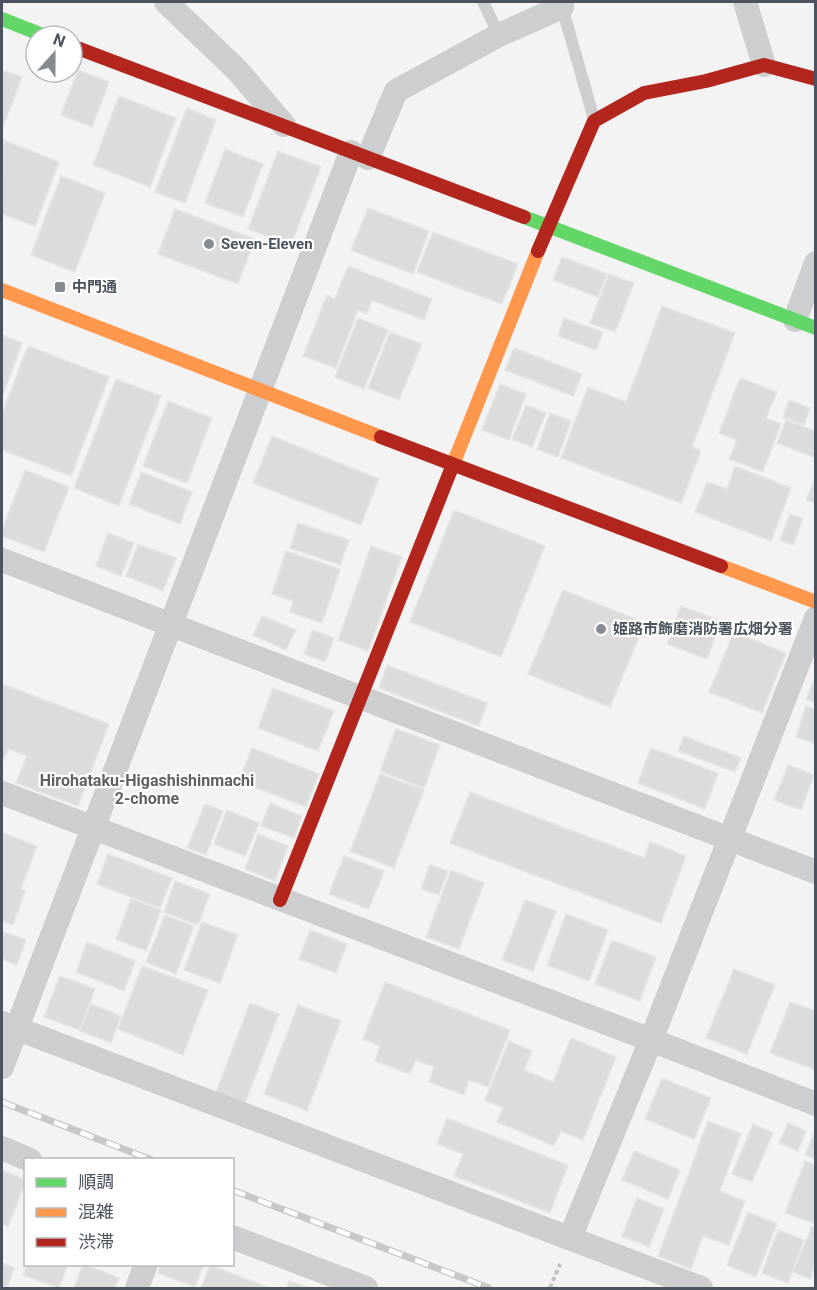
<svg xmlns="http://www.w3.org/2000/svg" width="817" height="1290" viewBox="0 0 817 1290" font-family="Roboto,'Noto Sans JP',sans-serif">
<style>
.building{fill:#dcdcdd;stroke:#e4e5e5;stroke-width:1.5}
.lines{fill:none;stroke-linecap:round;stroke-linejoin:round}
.path{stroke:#bcc5c3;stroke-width:4;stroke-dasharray:4.5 3;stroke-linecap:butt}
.lane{stroke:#cdced0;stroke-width:12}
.street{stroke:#cdced0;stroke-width:24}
.fast{stroke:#63d668;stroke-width:14}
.slow{stroke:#ff974d;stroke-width:14}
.jam{stroke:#b3261e;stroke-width:14}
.rail-casing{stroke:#c8c8ca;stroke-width:7}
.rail{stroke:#fff;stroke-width:4.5;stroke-dasharray:14;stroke-linecap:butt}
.poi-dot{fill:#868b92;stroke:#fff;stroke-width:2}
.labels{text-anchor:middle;stroke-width:4.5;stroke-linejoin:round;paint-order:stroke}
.poi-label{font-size:15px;font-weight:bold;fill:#4b535e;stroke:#fff;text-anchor:start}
.neighbourhood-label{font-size:16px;font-weight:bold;fill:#5f6166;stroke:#fff}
</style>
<rect width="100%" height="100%" fill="#f3f3f3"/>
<path class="building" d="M2 70 22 77 3 127 2 126Z
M78 70 109 82 92 127 61 115Z
M119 96 176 118 150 187 93 165Z
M187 108 216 120 185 203 155 192Z
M3 140 59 162 35 226 2 214Z
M225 149 263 164 243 217 205 203Z
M278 151 321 167 291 245 248 229Z
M61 176 105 193 75 272 31 255Z
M368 208 429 231 413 274 351 250Z
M175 209 255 239 238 284 158 254Z
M433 232 518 264 502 304 417 272Z
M562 257 607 274 598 297 553 280Z
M348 266 432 299 424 320 372 300 367 314 358 310 336 368 303 356 327 295 335 299Z
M609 274 634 283 615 332 590 323Z
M662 306 735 333 692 447 701 451 681 503 561 458 588 387 626 402Z
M358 318 388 330 364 389 335 377Z
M564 318 603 332 596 350 558 336Z
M390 332 422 344 399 400 368 388Z
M2 335 22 343 2 398Z
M28 346 109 377 71 476 2 450V414Z
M514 348 582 374 573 396 505 370Z
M740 378 777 392 766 418 781 424 763 472 729 459 737 440 719 433Z
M116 379 161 396 119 506 74 488Z
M500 384 526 394 509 440 482 430Z
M789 400 810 408 804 425 783 417Z
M168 401 212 418 187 483 143 466Z
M526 405 546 413 532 447 512 439Z
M550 413 571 421 558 457 537 449Z
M786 420 816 431V458L777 443Z
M272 436 379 479 361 525 253 483Z
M735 466 791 488 771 541 695 512 707 482 727 489Z
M25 470 69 487 44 552 2 536V530Z
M141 472 192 492 180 524 129 504Z
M816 477V504L806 500Z
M454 510 545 546 501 657 410 622Z
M790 514 803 519 793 545 780 540Z
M298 523 349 540 340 565 290 548Z
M108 533 134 543 121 576 96 566Z
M138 544 176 558 163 591 126 576Z
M371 546 402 557 368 651 338 640Z
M286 551 340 569 322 623 290 612 293 601 272 594Z
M563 590 645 623 610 707 528 674Z
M681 606 721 621 707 659 667 644Z
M262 616 296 630 286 650 253 635Z
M312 630 334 638 325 662 304 654Z
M734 632 786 653 762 713 709 692Z
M387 665 487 703 479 726 379 688Z
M816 675V703L806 699Z
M2 684 109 724 78 806 16 783 27 756 9 749 2 763Z
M273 688 334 711 318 751 258 728Z
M806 706 816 709V744L796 737Z
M396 729 440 745 424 788 380 771Z
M684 736 741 758 735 772 678 751Z
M252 748 319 774 306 807 239 781Z
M651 748 718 773 705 809 638 783Z
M788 765 814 775 801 810 774 800Z
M380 774 424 790 394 868 350 851Z
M470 792 644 858 650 842 686 856 661 923 450 843Z
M270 803 302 816 294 838 261 826Z
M205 804 223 811 206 855 187 848Z
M227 810 259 823 245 856 214 844Z
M3 833 37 846 21 889 25 891 13 925 2 921Z
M258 834 288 846 275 881 245 869Z
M108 854 172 878 160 908 97 884Z
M344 856 384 871 369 909 329 894Z
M430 865 448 871 439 895 421 889Z
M451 870 484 883 459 949 426 937Z
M175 881 210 894 198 925 164 912Z
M131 899 161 910 146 951 116 939Z
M525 900 556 911 533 971 502 960Z
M566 914 608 930 589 981 547 965Z
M165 915 194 926 176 974 146 962Z
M202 922 238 935 220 983 184 970Z
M310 930 347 944 336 973 299 959Z
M4 932 26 940 17 965 2 959V940Z
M612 940 656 957 640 1001 595 984Z
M87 942 135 961 124 991 76 972Z
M142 966 208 990 183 1055 118 1029Z
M734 969 775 985 747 1054 706 1038Z
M60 976 95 989 80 1030 44 1017Z
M385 982 510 1030 488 1087 469 1080 464 1095 429 1082 434 1067 416 1060 410 1074 375 1061 380 1046 363 1039Z
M790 1002 816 1011V1070L770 1053Z
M250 1003 279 1014 244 1106 215 1095Z
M91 1004 121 1016 111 1043 80 1031Z
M298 1005 341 1021 307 1111 264 1094Z
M571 1038 616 1057 583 1140 561 1131 554 1146 497 1122 503 1108 485 1100 509 1041 532 1051 524 1070 553 1082Z
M662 1078 711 1098 694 1139 645 1119Z
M447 1118 568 1165 550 1213 454 1176 463 1154 437 1144Z
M708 1121 741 1134 720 1191 745 1201 729 1245 703 1236 691 1269 658 1256Z
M788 1123 806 1131 798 1151 779 1143Z
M753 1124 773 1133 752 1182 732 1174Z
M816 1128V1159L805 1155Z
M634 1151 680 1170 668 1199 622 1180Z
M805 1161 816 1165V1224L785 1213Z
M2 1170 26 1180 8 1227 2 1224Z
M637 1198 664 1209 649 1247 622 1236Z
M748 1212 777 1224 756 1277 727 1265Z
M812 1226 816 1227V1264L810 1279 793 1272Z
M778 1230 804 1240 788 1283 762 1273Z
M2 1263 14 1268 7 1288 2 1286Z
M27 1264H68L59 1288 23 1275Z
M83 1264 119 1278 115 1288H74Z
M161 1264H204L195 1287 158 1273Z
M210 1265 270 1288H201Z
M289 1281 309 1288H287Z"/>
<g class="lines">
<path class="path" d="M550 1288 560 1264"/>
<path class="lane" d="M483 2 499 35
M564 3 562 7 594 119"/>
<path class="street" d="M166 2 237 70 284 125
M745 2 764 65
M368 158 396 91 499 35 562 7
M795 320 816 263
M2 560 816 872
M2 793 651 1040 816 1104
M2 1023 701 1288
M2 1067 351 152
M2 1148 30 1160
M232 1237 366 1288
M570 1238 651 1040 816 618
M137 1288 146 1264"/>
<path class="fast" d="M2 19 45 36
M524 217 816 328"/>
<path class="slow" d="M2 290 381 437
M450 472 538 251
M721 566 816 602"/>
<path class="jam" d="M72 46 524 217
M538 251 594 121 644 93 706 81 764 65 816 79
M381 437 721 566
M280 900 450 472"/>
<g class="rail-casing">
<path id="rail" d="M2 1102 152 1160
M232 1190 489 1288"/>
</g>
<use href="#rail" class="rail"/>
</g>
<g class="poi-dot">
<circle cx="209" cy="244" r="6"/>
<rect x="54" y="281" width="12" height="12" rx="3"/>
<circle cx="601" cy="629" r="6"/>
</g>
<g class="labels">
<g class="poi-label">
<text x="221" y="249">Seven-Eleven</text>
<text x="72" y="292">中門通</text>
<text x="613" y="634">姫路市飾磨消防署広畑分署</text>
</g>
<g class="neighbourhood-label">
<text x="147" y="786">Hirohataku-Higashishinmachi<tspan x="147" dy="18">2-chome</tspan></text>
</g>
</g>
<rect width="817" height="1290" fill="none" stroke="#4b535e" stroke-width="6"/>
<rect x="24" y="1158" width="210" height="108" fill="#ffffff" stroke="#b7babf" stroke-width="1.5"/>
<rect x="36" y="1178" width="30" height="9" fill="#63d668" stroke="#b7babf" stroke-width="1.5"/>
<text x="78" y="1188" font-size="18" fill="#4b535e">順調</text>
<rect x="36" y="1208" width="30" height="9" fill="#ff974d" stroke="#b7babf" stroke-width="1.5"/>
<text x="78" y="1218" font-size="18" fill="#4b535e">混雑</text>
<rect x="36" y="1238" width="30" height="9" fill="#b3261e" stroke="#b7babf" stroke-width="1.5"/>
<text x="78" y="1248" font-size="18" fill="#4b535e">渋滞</text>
<g transform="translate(54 54) rotate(21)"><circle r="28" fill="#ffffff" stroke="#b7babf" stroke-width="1.5"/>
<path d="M0-4.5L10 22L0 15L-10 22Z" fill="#868b92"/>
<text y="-9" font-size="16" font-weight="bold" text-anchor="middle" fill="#4b535e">N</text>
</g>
</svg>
